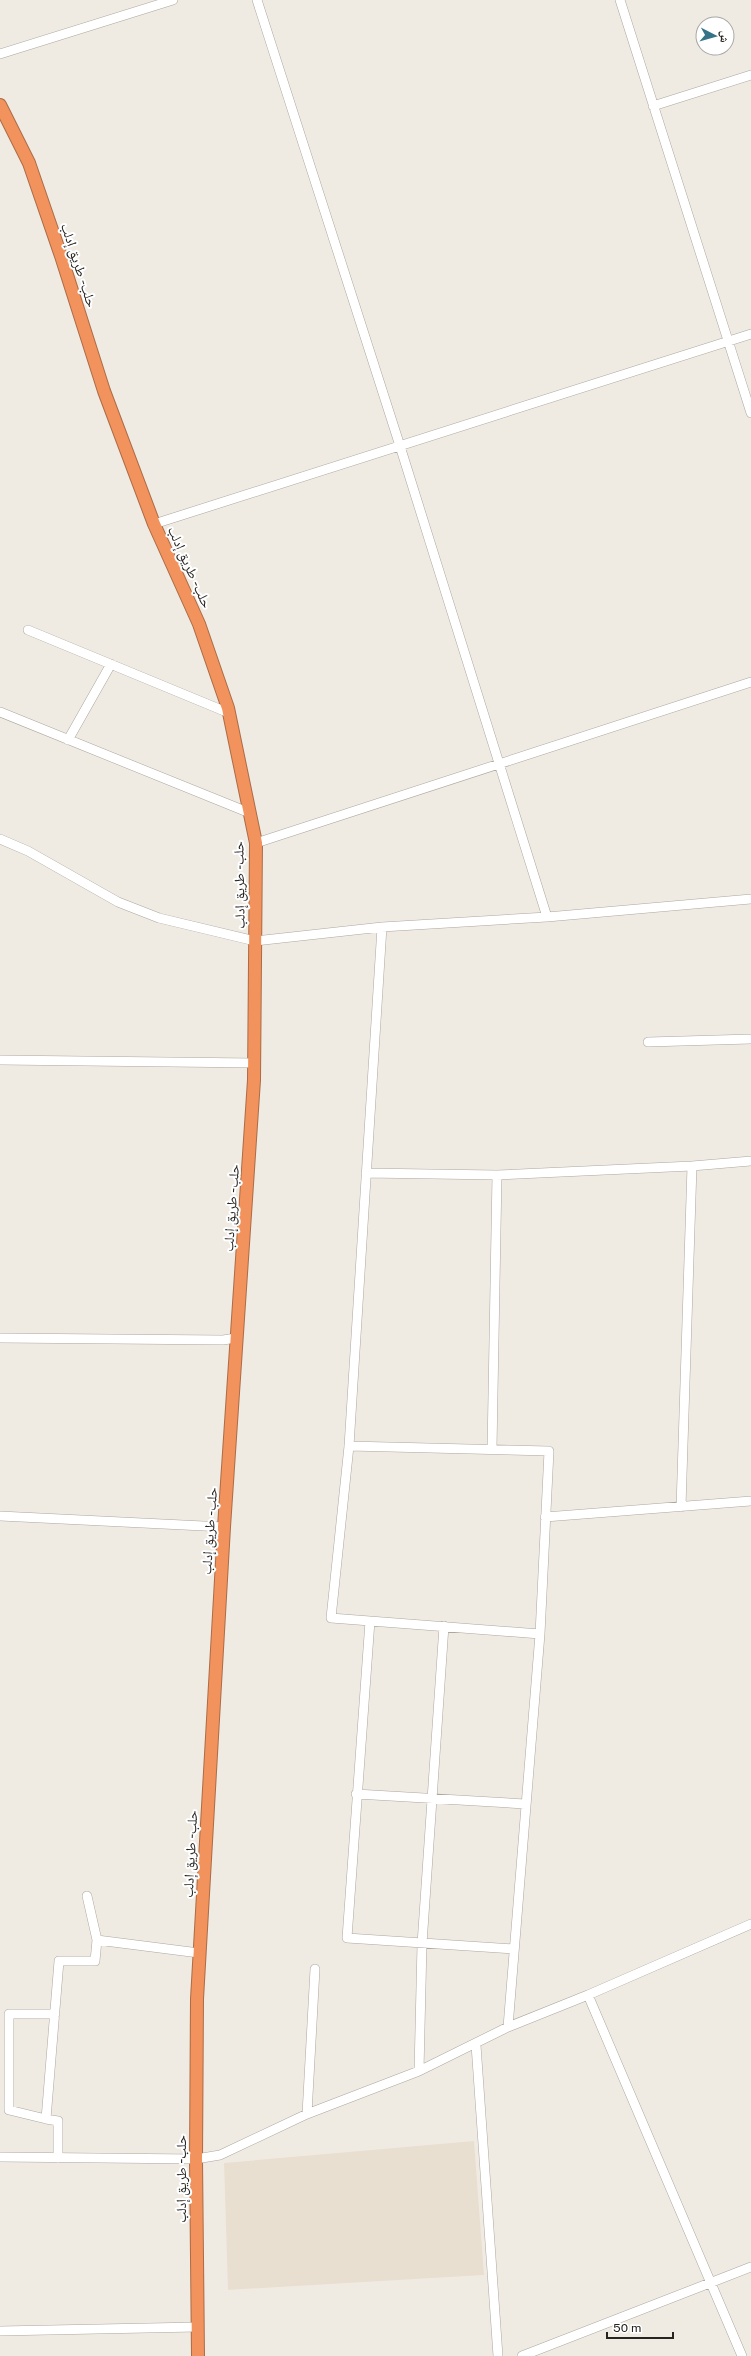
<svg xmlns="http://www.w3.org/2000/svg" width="751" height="2356" viewBox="0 0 751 2356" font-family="'Public Sans','Noto Naskh Arabic',sans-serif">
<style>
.built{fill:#e9dfd0}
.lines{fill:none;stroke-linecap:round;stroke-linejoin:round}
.minor-casing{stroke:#aca79f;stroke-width:10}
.highway-casing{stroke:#ab6c47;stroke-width:14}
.minor{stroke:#fff;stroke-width:9}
.highway{stroke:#f2925c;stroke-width:12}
.labels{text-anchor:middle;stroke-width:4;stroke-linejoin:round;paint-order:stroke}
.street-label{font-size:14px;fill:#262421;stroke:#fff}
</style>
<rect width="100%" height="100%" fill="#f0ebe2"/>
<path class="built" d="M474 2141 484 2275 228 2290 224 2163Z"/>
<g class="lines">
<g class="minor-casing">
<path id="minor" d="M257 0 400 446 547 917
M620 0 751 413
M0 54 173 0
M653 106 751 75
M154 524 751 334
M28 630 229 713
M0 712 250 813
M68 740 111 664
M0 839 28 851 118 902 159 918 255 941 382 927 547 917 751 899
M256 843 751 682
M382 927 349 1446 331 1618 540 1634
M648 1042 751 1039
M0 1060 254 1063
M692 1166 751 1161
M366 1173 497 1175 692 1166 681 1507
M0 1338 223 1340 236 1338
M349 1446 549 1451 540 1634 508 2027
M492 1449 497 1175
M0 1516 224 1527
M545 1517 751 1501
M370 1621 347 1938 514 1949
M356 1794 525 1804
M97 1940 199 1953
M588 1995 742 2356
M476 2045 498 2356
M419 2071 422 1944 444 1626
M307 2114 315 1969
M46 2119 9 2110V2014H55
M0 2157 196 2159 220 2155 307 2114 419 2071 508 2027 588 1995 751 1924
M58 2158V2121L46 2119 59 1961H95L97 1940 87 1896
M0 2331 197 2327
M522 2356 751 2267"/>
</g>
<g class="highway-casing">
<path id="highway" d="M0 105 29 163 61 256 104 391 154 524 199 624 228 708 256 843 254 1080 224 1527 197 1999 196 2159 198 2356"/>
</g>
<use href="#minor" class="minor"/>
<use href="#highway" class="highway"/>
</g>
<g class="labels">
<g class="street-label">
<text transform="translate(79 265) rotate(72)" y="5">حلب - طريق إدلب</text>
<text transform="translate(190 567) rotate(66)" y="5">حلب - طريق إدلب</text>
<text transform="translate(239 885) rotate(-91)" y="5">حلب - طريق إدلب</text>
<text transform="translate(231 1208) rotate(-86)" y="5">حلب - طريق إدلب</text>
<text transform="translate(209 1531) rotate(-86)" y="5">حلب - طريق إدلب</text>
<text transform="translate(190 1854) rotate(-87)" y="5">حلب - طريق إدلب</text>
<text transform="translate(181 2179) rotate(-90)" y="5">حلب - طريق إدلب</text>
</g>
</g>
<g transform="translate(715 36) rotate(96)"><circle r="19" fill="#ffffff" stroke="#a8a7a6"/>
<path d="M0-3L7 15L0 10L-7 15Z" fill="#347388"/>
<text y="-6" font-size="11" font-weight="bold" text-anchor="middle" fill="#262421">ش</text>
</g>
<path d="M607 2332v6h66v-6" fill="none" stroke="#262421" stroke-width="2"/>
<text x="613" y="2332" font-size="12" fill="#262421" stroke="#ffffff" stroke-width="3" paint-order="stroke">50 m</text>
</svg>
